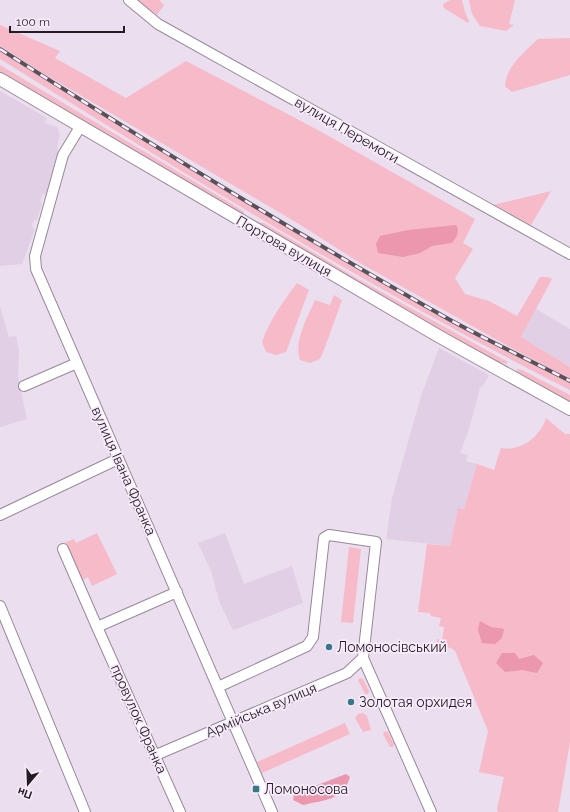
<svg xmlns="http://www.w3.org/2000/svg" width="570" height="812" viewBox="0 0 570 812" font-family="Raleway,sans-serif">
<rect width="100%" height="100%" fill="#ebdeee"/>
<!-- built -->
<path fill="#e1cfe5" d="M0,91L47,118L44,123L57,127L60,135L57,147L58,152L47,195L42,194L40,201L42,204L37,220L33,221L32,227L35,229L22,264L0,266Z
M0,306L9,337L16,336L19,350L18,377L27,419L0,427Z
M536,309L570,329V367L521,337Z
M439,348L489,375L483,386L480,388L469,429L460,453L468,455L466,461L477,464L464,509L458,508L450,546L386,539L392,498L421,396Z
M225,533L244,584L292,566L303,603L233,630L219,601L211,571L198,543Z"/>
<!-- green -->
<path fill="#f6bac9" d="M137,0H159L164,5L157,15Z
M450,0H462L465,12L469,21L468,23L444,8L443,4Z
M469,0H515L509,24L514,25L506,31L480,26L472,14Z
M0,25L60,51L55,58L126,98L186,61L318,130L475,219L463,243L473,249L455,278L465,294L489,301L517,316L540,277H547L552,279L521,337L570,367V379L515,350L360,263L299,224L36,69L0,46Z
M570,38V75L512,92L505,86C506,67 524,52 538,39Z
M0,51C186,168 374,283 570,383V390C374,291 186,175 0,59Z
M0,65L232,204L244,212V215L239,213L0,72Z
M551,191L531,225L493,205Z
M258,222L264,223L360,280L508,362L506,364L492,360L470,347L260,225Z
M297,283L309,290L286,352L276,355L266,352L262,342C270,319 283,302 297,283Z
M334,295L342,300L324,350L320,359L310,363L300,360C293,341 308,317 315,300L330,305Z
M517,369L522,370L570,395V402L516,372Z
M546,418L565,434H570V742L558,812H498L497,809L504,777L479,772L488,731L455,651L451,648L436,645L437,639L442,640L444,627L439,626L441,618L431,616L430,613L418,612L427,544L450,546L458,508L464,509L477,464L494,470L501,448C521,452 541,436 546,418Z
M97,533L117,574L92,586L88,577L81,581L64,543L74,539L76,543Z
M349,547L361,549L353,623L341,622Z
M360,678L363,679L369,691L368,694H365L358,680Z
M363,713L367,716L371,730L363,732L355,718L358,714Z
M345,723L350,734L262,773L257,762Z
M385,731L388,732L394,744L393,747H390L383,734Z"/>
<!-- forest -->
<path fill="#eb97ae" d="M456,225L458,229L457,236L452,243L432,246L420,253L403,257L378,253L376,244L380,236L408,230Z
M480,621L491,627L504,629L502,638L495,644L482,643L478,630Z
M502,653H515L519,659L534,655L543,663L537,673L522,670L505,672L496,663Z
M346,774L350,777C343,801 323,800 303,805L293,800L294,794Z"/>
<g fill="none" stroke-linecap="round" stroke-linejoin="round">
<!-- minor casing -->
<g stroke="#968a98" stroke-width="12">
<path id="minor" d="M129,0L158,24L570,254
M80,127L63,155L35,256L36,269L272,812
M24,386L77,363
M0,515L118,459
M63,549L97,627
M177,592L97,627L180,812
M0,606L85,812
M218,687L307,646L313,637L324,538L329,535L376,542L363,658L431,812
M156,755L347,673L363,658"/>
</g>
<!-- major casing -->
<g stroke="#968a98" stroke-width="14">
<path id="major" d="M0,79L440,337L570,409"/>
</g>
<!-- minor -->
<use href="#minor" stroke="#fff" stroke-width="10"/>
<!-- major -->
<use href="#major" stroke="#fff" stroke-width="12"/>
<!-- rail casing -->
<g stroke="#575159" stroke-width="4">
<path id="rail" d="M0,49C148,143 299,235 452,321C491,342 531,361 570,381"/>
</g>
<!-- rail -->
<use href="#rail" stroke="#f8ebfb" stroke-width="2.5" stroke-dasharray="8" stroke-linecap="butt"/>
</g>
<!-- markers -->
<g fill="#367a89" stroke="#f8ebfb" stroke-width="1.5">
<circle cx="329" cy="647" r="4"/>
<circle cx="351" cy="702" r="4"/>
<rect x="252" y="785" width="8" height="8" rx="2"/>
</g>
<g text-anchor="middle" stroke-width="3.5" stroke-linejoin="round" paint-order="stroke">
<!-- street labels -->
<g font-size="14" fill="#211d22" stroke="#f8ebfb">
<text transform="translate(347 130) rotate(30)" y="5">вулиця Перемоги</text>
<text transform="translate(284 246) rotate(30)" y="5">Портова вулиця</text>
<text transform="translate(124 471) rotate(66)" y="5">вулиця Івана Франка</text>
<text transform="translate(261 710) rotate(-23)" y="5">Армійська вулиця</text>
<text transform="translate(139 719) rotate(66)" y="5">провулок Франка</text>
</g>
<!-- poi labels -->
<g font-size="14" fill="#211d22" stroke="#f8ebfb" text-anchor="start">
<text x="337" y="652">Ломоносівський</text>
<text x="359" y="707">Золотая орхидея</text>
<text x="264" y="794">Ломоносова</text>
</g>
</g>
<!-- north arrow -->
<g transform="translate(28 784) rotate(199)" stroke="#f8ebfb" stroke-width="3" paint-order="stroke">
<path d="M0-3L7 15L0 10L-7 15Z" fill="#211d22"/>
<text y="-6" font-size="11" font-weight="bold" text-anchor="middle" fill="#211d22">Пн</text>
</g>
<!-- scale -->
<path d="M10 26v6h114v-6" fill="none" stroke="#211d22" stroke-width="2"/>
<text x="16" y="26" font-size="12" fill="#211d22" stroke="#f8ebfb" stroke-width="3" paint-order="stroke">100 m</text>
</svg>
